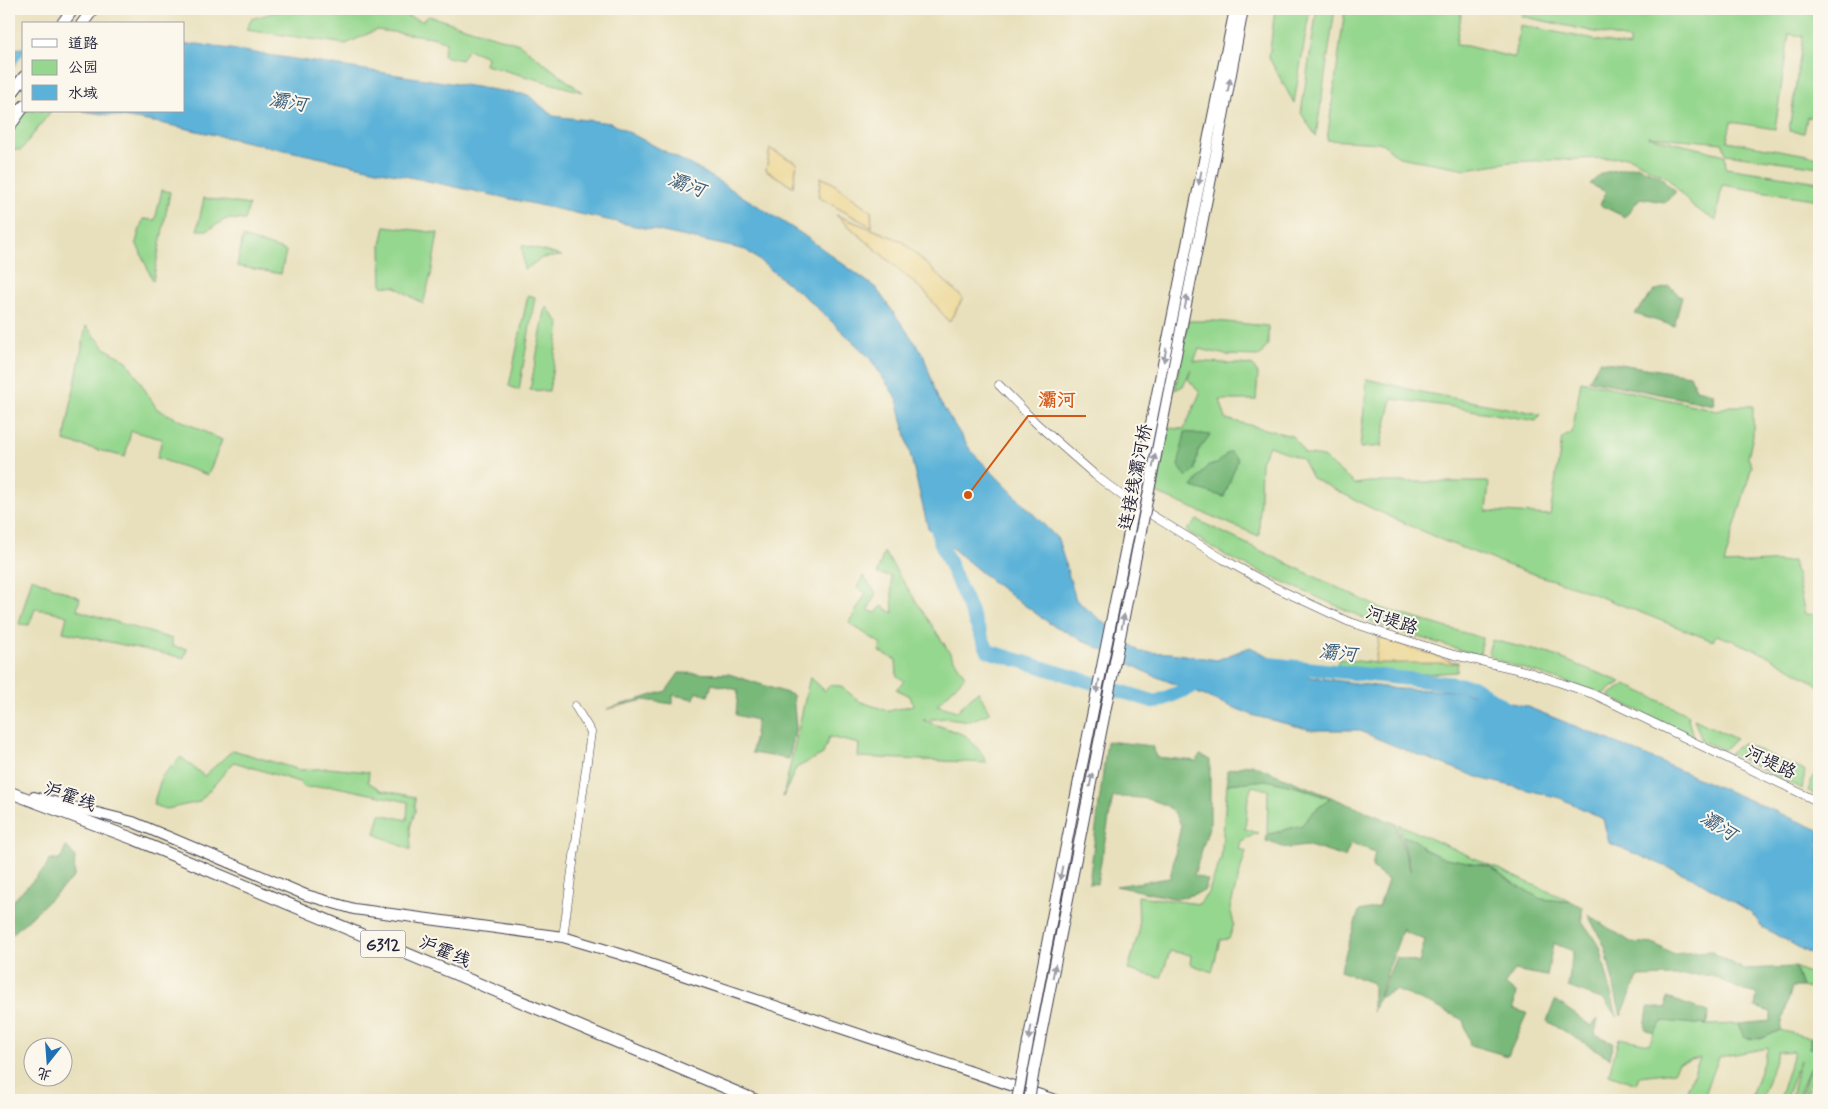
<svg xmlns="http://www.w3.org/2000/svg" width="1828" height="1109" viewBox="0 0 1828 1109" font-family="Mynerve,'LXGW WenKai TC',sans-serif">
<rect width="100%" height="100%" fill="#fbf7ec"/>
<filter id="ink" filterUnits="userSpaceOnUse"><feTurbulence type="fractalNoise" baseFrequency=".02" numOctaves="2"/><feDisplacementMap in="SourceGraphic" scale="10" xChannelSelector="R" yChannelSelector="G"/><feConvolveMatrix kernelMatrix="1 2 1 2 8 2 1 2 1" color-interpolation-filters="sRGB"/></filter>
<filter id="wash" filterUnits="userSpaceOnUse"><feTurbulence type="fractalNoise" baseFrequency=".0096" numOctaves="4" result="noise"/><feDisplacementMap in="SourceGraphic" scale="20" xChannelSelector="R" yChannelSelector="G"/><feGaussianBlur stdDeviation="1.12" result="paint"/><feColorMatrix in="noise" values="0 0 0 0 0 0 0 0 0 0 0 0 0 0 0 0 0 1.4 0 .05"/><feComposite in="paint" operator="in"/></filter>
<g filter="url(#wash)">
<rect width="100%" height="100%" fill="#e8e0bc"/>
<!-- green -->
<path fill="#95d78e" stroke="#5c7c64" d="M286,9L396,12L422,21L429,16L519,44L582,92L485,65L487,57L468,49L461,60L443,56L446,42L432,37L376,30L346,44L246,30L251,19Z
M1275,9H1310L1294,103L1269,58Z
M1317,9H1335L1316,136L1301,113Z
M1345,9H1462L1456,45L1467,46L1515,58L1520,25L1630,47V40L1623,38L1521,16L1522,9H1819V118L1807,117L1804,133L1789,131L1803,36L1789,34L1775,129L1731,122L1727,141L1819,157V167L1726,154L1723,143L1647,136L1725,155L1726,168L1819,182V200L1722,185L1716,221L1693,207L1668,178L1628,157L1510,162L1466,169L1399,157L1382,143L1327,140Z
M9,102L24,104V111H51L21,150L9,149Z
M162,190L170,192L153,281L136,242L143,219L155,220Z
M204,198L249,205L245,220L226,219L208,230H197Z
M385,226L438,233L431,275L423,304L396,287L382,286L381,245Z
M243,237L286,251L281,274L237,266Z
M522,245L562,256L542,258L524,270Z
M528,295L535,297L519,390L509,386Z
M546,306L560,324L549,391L530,390Z
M1188,321H1215L1268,326V344L1260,356L1226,355L1199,349L1194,361L1252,365L1258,374L1256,400H1220L1226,419L1292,436L1305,454L1323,457L1355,484L1369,482H1489L1486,511L1550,515L1562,438L1572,433L1581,381L1717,410L1730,406H1753V435L1748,458L1752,466L1724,564L1793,561L1805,614L1819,615V686C1788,665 1752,646 1716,635L1713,641L1578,588L1518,569L1444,541L1371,508L1312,478L1302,459L1269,446L1261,461L1259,536L1156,493L1168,428L1184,429L1200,393L1188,379L1191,369L1183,386L1175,390Z
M86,326L106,349L127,361L157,409L222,440L208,475L157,458L162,439L131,431L125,457L64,441Z
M1367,379L1421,392L1540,414L1536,421L1447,406L1392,399L1381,445L1383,446L1360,448Z
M1197,520L1380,608L1482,638L1480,656L1377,624L1230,558L1186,531Z
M884,552L965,676L937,705L957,711L978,691L990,713L970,721L946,718L923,720L965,735L981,752L987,763L858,757L859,744L829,737L823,754L796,768L783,797L810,677L825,691L830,685L840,686L861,702L889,711L913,705L910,696L896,689L904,681L897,676L896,660L880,652L881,644L849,623L866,593L857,588L863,576L876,593L868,610L876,613L882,606L893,613L891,576L877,574Z
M32,578L80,598L77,610L172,639V646L187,649L184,658L63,632L67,616L51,611L35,609L29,625L19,624Z
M1492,640L1550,654L1621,682L1603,694L1496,660L1488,652Z
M1339,659L1375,663L1458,662L1457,672L1424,674L1335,669Z
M1625,684L1687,714L1693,737L1608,696Z
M1694,719L1736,739L1723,750L1702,741Z
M1743,743L1805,771L1802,789L1729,753Z
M233,750L300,770L328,768L369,772L368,782L381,790L415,797V812L410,828L411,850L375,834L380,814L407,820L408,802L332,786L306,788L299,782L234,762L199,802L167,809L153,805L162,776L181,757L204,776Z
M1813,776L1819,778V796L1808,791Z
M1266,780L1301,788L1330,799L1315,810L1302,825L1267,835L1268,790L1252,786L1248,798L1245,829L1258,833L1241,841L1239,849L1246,851L1230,908L1234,924L1229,939L1220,940L1212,972L1190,964L1191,955L1170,951L1161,978L1128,970L1139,931L1138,896L1199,904L1208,893L1221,859L1227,784Z
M1398,824L1572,902L1541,899L1513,883L1489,866L1440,857L1424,849L1415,840L1402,836Z
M1795,967L1819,978V992L1802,987Z
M1663,1021L1707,1025L1738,1024L1744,1037L1761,1039L1780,1030L1811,1038L1809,1048L1819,1050V1057L1804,1100H1800L1810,1066L1797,1100H1790L1800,1060L1785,1100H1779L1794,1051L1778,1052L1761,1100H1750L1768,1048L1719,1057L1703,1100H1683L1700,1058L1679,1063L1674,1072L1639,1076L1636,1084L1609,1074L1619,1038L1649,1044L1654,1033Z"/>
<!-- forest -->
<path fill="#78b879" stroke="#4d6d5a" d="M1636,166L1659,175L1676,192L1664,202L1640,198L1625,217L1600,205L1606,192L1590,184L1602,173Z
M1669,286L1682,297L1674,326L1635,314L1654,291Z
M1600,361L1690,375L1696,389L1713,393L1714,405L1589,380Z
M1185,432L1210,435L1198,451L1195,470L1187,477L1178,466Z
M1229,451L1238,459L1224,497L1192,487L1208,465L1217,464Z
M679,673L729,674L793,695L796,727L789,759L752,753L757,720L736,715L738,690L712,684L708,696L696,692L694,699L673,695V704L644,700L607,709L666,691Z
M1107,741L1152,746L1156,757L1197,761L1200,755L1210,760V824L1194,875L1208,880L1204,891L1177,899L1116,886L1170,878L1181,825C1179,821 1176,814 1173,811C1159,797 1131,797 1113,797L1097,884L1089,883Z
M1251,764L1396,824L1411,872L1402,836L1415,840L1424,849L1440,857L1489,866L1513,883L1541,899L1573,902L1582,907V921L1600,947L1617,1017L1604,1000L1568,987L1573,951L1553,943L1547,976L1514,970L1505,984L1516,993L1513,1009L1527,1013L1508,1056L1470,1045L1463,1020L1435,1006L1395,990L1379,998L1396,957L1419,963L1425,940L1402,931L1403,928L1373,1012V983L1340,971L1359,911L1379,907L1388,880L1372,868L1375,852L1351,843L1345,857L1309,846L1286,848L1266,841L1267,835L1302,825L1315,810L1330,799L1301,788L1266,780L1227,784V770Z
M66,846L75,856L74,877L9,937V905L46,867L49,860H60Z
M1588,915L1631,942L1655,944L1672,954L1710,951L1743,969L1795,967L1802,987H1792L1780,1030C1767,1036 1758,1042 1744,1037L1738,1024L1771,1021V1012L1755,1007L1757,994L1744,991L1710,975L1638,977L1621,1016L1605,947Z
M1667,998L1708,1012L1707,1025L1663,1021L1654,1033L1645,1029L1648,1007L1666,1008Z
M1555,1000L1591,1026L1598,1019L1595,1034L1613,1043L1610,1058L1547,1021Z
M1819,1028V1050L1809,1048L1811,1038Z"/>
<!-- sand -->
<path fill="#eeda9e" stroke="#887e6c" d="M770,149L797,163L793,187L766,170Z
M821,177L831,182L871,211L872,227L818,197Z
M836,215L902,241L963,298L949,322L925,292Z
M1379,637L1457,663H1375Z"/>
<!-- water -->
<path fill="#5bb2d8" stroke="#3e6a8a" d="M197,44L528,95L553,116L611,123L704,172L802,234L876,288L923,354L938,399L971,451L1058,539L1076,600L1140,652L1171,653L1217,660L1250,647L1311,677L1398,689L1460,691L1525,706L1602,737L1819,830V959L1762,927L1751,912L1694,878L1609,843L1603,819L1560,798L1483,779L1405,750L1357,730H1312L1255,716L1152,675L1049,623L994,583L928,528L897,399L869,357L810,301L746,250L160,123L82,111H184V45Z
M24,48V102L9,100V49Z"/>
<!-- pier -->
<path fill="#e8e0bc" d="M24,53V105L9,103V74Z"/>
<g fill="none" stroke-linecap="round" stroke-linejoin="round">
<!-- river -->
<path stroke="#5bb2d8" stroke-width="14" d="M936,519L939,539L988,651L1156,702L1204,682
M1269,664L1473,686L1507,709"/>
</g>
</g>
<g filter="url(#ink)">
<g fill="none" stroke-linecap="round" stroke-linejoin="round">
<!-- minor casing -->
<g stroke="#403e4e" stroke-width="9">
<path id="minor" d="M999,385L1037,424L1095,475L1129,501L1223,559L1272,586L1347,621L1386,634L1454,655L1529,672L1593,694L1819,802
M563,937L591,732L575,706"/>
</g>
<!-- major casing -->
<g stroke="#403e4e" stroke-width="12">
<path id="major" d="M1210,131L1235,9
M1220,133L1243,9
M34,797L133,822L306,895L354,909L563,937L620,954L1055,1100
M1023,1068L1070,825
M1034,1070L1082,828"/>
</g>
<!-- highway casing -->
<g stroke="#403e4e" stroke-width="13">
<path id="highway" d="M62,24L73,9
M82,24L93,9
M9,97L24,77
M9,127L24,106
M9,792L134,839L755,1100"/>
</g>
<!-- minor -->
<use href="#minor" stroke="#fff" stroke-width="8"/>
<!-- major -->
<use href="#major" stroke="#fff" stroke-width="10"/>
<!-- highway -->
<use href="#highway" stroke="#fff" stroke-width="11"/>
<!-- major-bridge casing -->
<g stroke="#403e4e" stroke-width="12" stroke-linecap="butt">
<path id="major-bridge" d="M1070,825L1210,131
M1082,828L1220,133
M1017,1100L1023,1068
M1029,1100L1034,1070"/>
</g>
<!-- major-bridge -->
<use href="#major-bridge" stroke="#fff" stroke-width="10"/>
</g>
<!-- one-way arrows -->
<defs><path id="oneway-solid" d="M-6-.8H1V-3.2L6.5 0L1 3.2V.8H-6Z" transform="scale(1.25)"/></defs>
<g fill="#9c9ca7">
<use href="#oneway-solid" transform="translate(1229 85) rotate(-79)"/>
<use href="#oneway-solid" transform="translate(1200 178) rotate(101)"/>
<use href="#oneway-solid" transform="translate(1186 302) rotate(-79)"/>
<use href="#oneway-solid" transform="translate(1165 355) rotate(101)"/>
<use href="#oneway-solid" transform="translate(1154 461) rotate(-79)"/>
<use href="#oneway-solid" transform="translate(1123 621) rotate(-79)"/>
<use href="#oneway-solid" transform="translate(1098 686) rotate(101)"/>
<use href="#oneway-solid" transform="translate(1091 780) rotate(-79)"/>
<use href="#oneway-solid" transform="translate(1061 873) rotate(101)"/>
<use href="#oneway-solid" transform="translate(1054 971) rotate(-79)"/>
<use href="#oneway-solid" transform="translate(1030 1033) rotate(101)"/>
</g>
</g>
<g text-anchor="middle" stroke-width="4" stroke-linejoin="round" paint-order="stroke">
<!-- shield labels -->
<rect fill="#fbf7ec" stroke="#636270" stroke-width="1" x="360.5" y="930.5" width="45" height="27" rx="4"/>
<g font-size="16" font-weight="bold" fill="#22223b">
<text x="383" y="950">G312</text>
</g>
<!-- street labels -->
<g font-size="18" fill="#22223b" stroke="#fbf7ec">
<text transform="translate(1135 477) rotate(-79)" y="6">连接线灞河桥</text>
<text transform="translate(1392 620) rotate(19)" y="6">河堤路</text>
<text transform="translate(1771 762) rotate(25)" y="6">河堤路</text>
<text transform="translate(70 796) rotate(20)" y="6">沪霍线</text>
<text transform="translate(445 951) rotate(23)" y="6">沪霍线</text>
</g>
<!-- water labels -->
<g font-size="19" font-style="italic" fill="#395c7a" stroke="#fbf7ec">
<text transform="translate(288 101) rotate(9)" y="7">灞河</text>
<text transform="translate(687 184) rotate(20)" y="7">灞河</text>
<text transform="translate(1338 652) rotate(6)" y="7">灞河</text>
<text transform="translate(1719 825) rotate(33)" y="7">灞河</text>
</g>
</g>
<!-- callouts -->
<path fill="none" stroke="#d45411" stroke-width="2" d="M968 495L1028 416H1086"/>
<circle fill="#d45411" stroke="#fbf7ec" stroke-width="2" cx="968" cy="495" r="5"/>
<g font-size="19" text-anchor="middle" font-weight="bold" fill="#d45411" stroke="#fbf7ec" stroke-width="4" stroke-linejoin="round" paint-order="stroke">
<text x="1057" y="406">灞河</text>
</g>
<!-- margin -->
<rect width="1828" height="1109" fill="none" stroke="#fbf7ec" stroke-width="30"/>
<!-- legend -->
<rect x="22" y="22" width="162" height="90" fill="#fbf7ec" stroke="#a4a2a5"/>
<rect x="32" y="39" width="25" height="8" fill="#ffffff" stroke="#a4a2a5"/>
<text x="68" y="48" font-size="15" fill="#22223b">道路</text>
<rect x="32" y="60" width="25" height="15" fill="#95d78e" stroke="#a4a2a5"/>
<text x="68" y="72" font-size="15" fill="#22223b">公园</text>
<rect x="32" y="85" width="25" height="15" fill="#5bb2d8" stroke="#a4a2a5"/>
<text x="68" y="98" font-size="15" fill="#22223b">水域</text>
<!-- north arrow -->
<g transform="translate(48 1062) rotate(197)"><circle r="24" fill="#fbf7ec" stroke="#a4a2a5"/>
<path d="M0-4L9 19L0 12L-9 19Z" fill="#1f6fb2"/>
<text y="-8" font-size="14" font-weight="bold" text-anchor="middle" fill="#22223b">北</text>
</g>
</svg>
